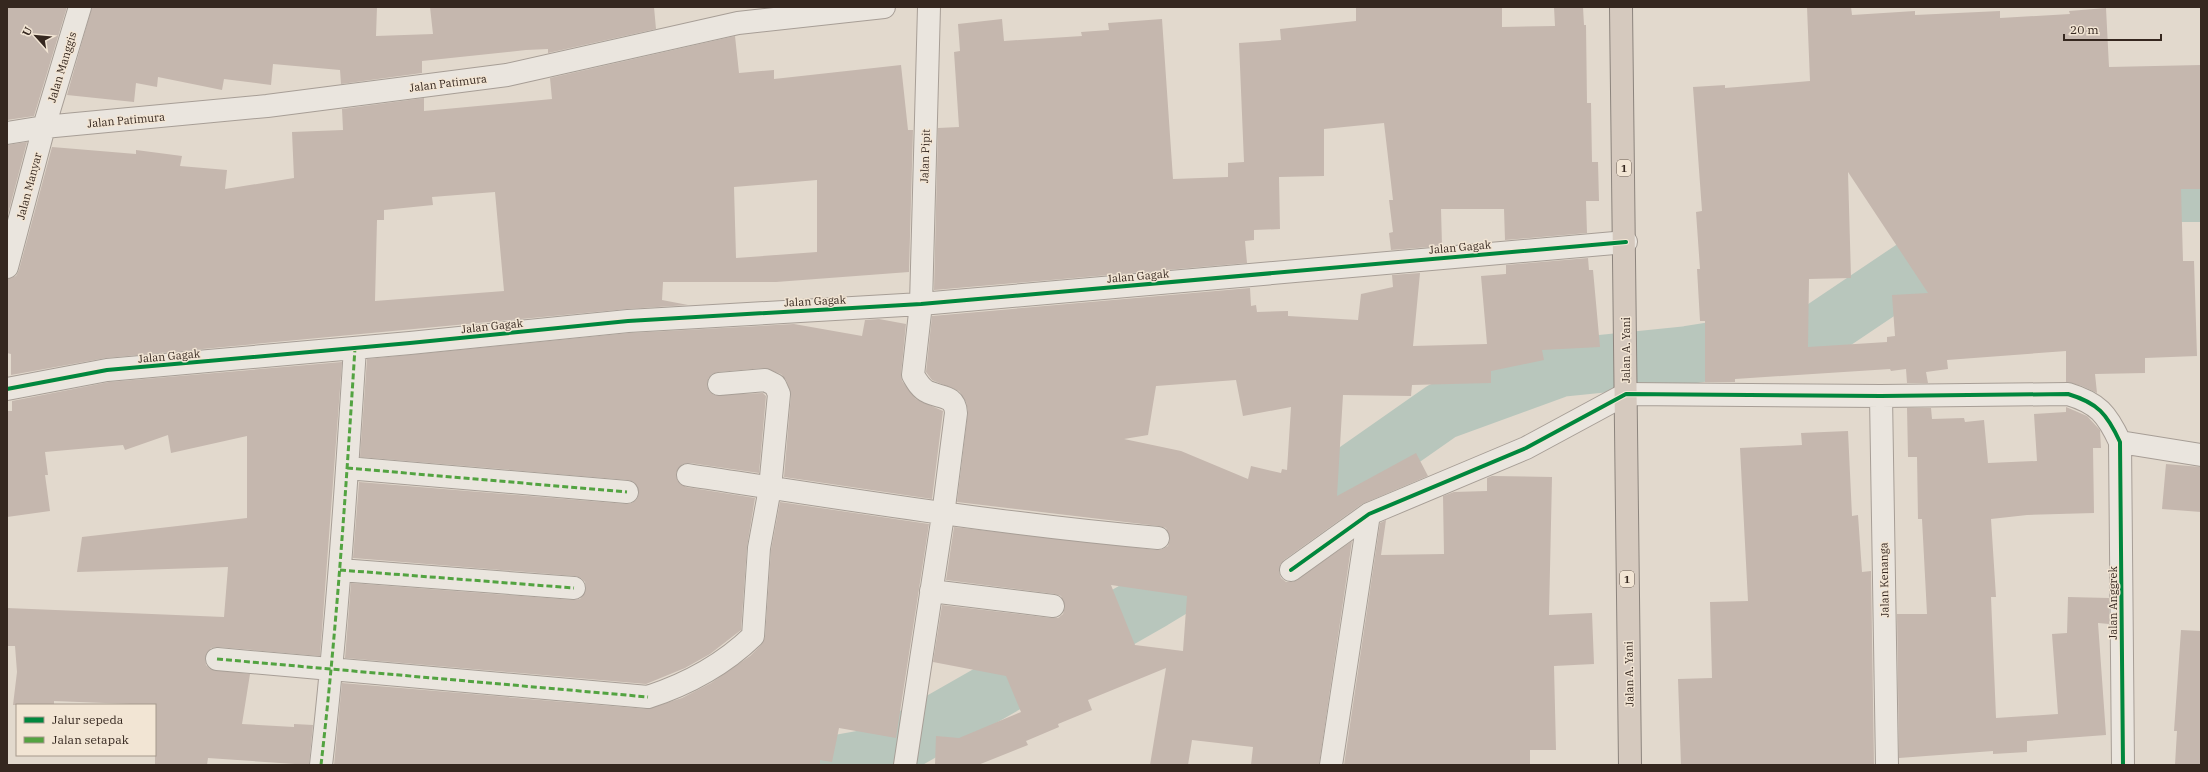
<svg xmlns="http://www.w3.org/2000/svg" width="2208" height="772" viewBox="0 0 2208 772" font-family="'IBM Plex Serif',serif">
<rect width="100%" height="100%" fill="#e2d9cd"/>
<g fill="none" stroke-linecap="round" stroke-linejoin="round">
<!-- river -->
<path stroke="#b8c6bc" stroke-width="58" d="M2102,193H2201
M831,765L887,755L906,741L1153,600L1292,516L1442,411L1560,368L1688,355L1814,335L1951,243L1981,229"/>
</g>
<!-- building -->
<path fill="#c5b7ae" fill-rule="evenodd" d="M7,7H67L34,116L7,120Z
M92,7H377L376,36L433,34L430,7H654L656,29L548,53V49L526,50L422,61V73L341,84L340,70L273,64L271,85L224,79L222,90L158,77L157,87L136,83L134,102L67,95Z
M1356,7H1502V27L1555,26L1554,7H1583L1584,25H1586L1587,103H1591L1592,162H1598L1599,201H1586L1587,233L1505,240L1504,209H1441L1442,246L1391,250L1389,233L1393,232L1389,200H1393L1384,123L1324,129V176L1279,177L1280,229L1254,230V240L1245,241L1247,263L934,290L938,128L959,127L954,52L960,51L958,24L1002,19L1004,41L1082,36L1081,32L1109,30L1108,23L1162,19L1173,179L1228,177V163L1244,162L1239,43L1281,40L1280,29L1356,21Z
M1807,7H1851L1852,15L1915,11V15L2000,11V18L2070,14L2069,11L2106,8L2109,67L2201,65V189H2181L2183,261H2194L2197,356L2145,358V373L2095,374L2097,393L2082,386L2066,382V351L1947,360L1948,369L1926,372L1928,383H1907L1906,369L1891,371L1890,369L1735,379V382H1705V321H1700L1697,269H1700L1696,212L1702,211L1693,87L1725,85V88L1810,81ZM1848,172L1928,293L1892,295L1895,336L1887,337V342L1808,347L1809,279L1851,278Z
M735,36L739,73L774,70V79L901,65L908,130H913L909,272L776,282H663L662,300L688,305L627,309L106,358L11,375V354L7,353V279L16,276L19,270L52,147L136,154V150L182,156L180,166L227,170L225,189L294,178L292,132L343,130L342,109L424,98V111L552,99L550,78ZM817,180V252L736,258L734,187ZM495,192L504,291L375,301L377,220H384V210L433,205L432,197Z
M27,142L7,218V145Z
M1588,258L1589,270H1593L1600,347L1542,350L1544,360L1491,371V383L1412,385L1411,396L1343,395L1337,496L1416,453L1428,476L1362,504L1284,560L1280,565L1279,572L1281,578L1286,582H1293L1352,541L1319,765H1251L1253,747L1192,740L1188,765H1150L1166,668L1088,700L1092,710L1058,724L1059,727L1026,741L1028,745L978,765H935L936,736L959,738L1021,712L1006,676L933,662L942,605L1051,618H1058L1063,614L1065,607L1061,596L1055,594L946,580L954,527L1157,550L1163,549L1168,546L1170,539L1166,528L1159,526L957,502L968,411L966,402L959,391L932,380L926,372L932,316L1250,288L1251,306L1256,305L1257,312L1288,311V316L1358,320L1361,294L1393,287L1392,275L1420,273L1413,346L1487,344L1481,276L1506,274V265ZM1236,380L1243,416L1291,407L1287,470L1282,469L1281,473L1251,466L1248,479L1181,451L1124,439L1148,435L1156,386ZM1111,585L1187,596L1183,651L1135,645Z
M879,319L906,324L901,374L902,381L916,399L943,411L932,499L784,477L791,395L786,380L781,374L764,368L718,372L712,374L708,379L707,385L709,391L714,395L763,393L766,396L759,473L690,463L683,464L676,473L677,480L686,487L755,498L747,547L741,630L710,654L685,668L646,684L345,658L351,583L573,600L580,599L586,589L585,582L581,578L575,576L353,558L359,482L626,504L632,503L637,499L639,493L634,482L628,480L360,457L367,359L629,333L794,324L862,336L865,320Z
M342,362L320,656L218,647L211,648L205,658L206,665L210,669L250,674L242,724L294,727V724L313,725L309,765L208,758L207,765H155V705L54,701V705H13L17,672L15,646H7V608L224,617L228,567L77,572L82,537L247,518V436L171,453L168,435L125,450L123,445L45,452L48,475H45L50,511L7,517V411H12V401L109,382Z
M2066,407L2087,416L2100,430L2101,448H2093L2094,513L2027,515L1991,519L1996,597H1991L1996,718L2058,714L2052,634L2067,633L2068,597L2109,598V624L2098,623L2106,735L2027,741V752L1993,754V751L1899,758L1897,614H1927L1922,519H1918L1917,457H1908L1907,408H1931L1932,419L1964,418L1965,422L1984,420L1988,463L2037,461L2034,414L2066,412Z
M1848,431L1852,516L1858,515L1862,572L1871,571L1874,765H1681L1678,679L1712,678L1710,602L1748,601L1740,448L1802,445L1801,433Z
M2166,464L2201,467V512L2162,509Z
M1492,476L1552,477L1549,615L1592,613L1594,664L1554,666L1556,750H1530V765H1344L1380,523L1386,520L1381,555L1444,554L1443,496L1454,492L1487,491V478Z
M780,502L929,524L896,738L839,728L832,762L820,760V765H334L342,683L647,709L682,698L711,683L750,656L761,645L765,637L771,550Z
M2181,630L2201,631V765H2175L2177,731H2174Z"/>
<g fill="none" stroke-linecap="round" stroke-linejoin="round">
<!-- minor casing -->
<g stroke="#a79e96" stroke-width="24">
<path id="minor" d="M7,133L44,127L267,106L507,75L738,23L884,7
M7,267L44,127L80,7
M7,389L107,370L410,343L628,321L921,304L1626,242
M1881,396L1887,765
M2120,442L2201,455
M347,468L627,492
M688,475C845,499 1000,524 1158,538
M340,570L574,588
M1291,570L1369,514L1526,448L1626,394L1881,396L2068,394C2098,403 2107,414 2120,442L2123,765
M931,591L1053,606
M217,659L648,697C688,684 723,665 753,636L759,548L770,488L779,394L775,385L765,380L719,384
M321,765C337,626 346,488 355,348
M905,765L943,515L956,413C955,395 941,398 928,392C921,389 917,382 913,375L921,304L929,7
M1331,765L1369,514"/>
</g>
<!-- highway casing -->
<g stroke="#8c847d" stroke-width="24">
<path id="highway" d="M1621,7L1630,765"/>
</g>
<!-- minor -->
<use href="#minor" stroke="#eae5de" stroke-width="22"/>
<!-- highway -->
<use href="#highway" stroke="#d5c9be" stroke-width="22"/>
<!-- quiet -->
<path stroke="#53a341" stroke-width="3" stroke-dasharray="6 3" stroke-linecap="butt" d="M347,468L627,492
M340,570L574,588
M217,659L648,697
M321,765C337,626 346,488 355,348"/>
<!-- cycleway casing -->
<g stroke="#f2e5d4" stroke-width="6">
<path id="cycleway" d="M7,389L107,370L410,343L628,321L921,304L1626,242
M1291,570L1369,514L1526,448L1626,394L1881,396L2068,394C2098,403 2107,414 2120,442L2123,765"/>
</g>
<!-- cycleway -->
<use href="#cycleway" stroke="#00873e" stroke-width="4"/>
</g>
<g text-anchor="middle" stroke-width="3" stroke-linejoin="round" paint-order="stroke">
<!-- shield labels -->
<g fill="#f2e5d4" stroke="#6e6055" stroke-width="1">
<rect x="1617" y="160" width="14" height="16" rx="3"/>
<rect x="1620" y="571" width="14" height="16" rx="3"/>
</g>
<g font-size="10" font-weight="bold" fill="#35271f">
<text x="1624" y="172">1</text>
<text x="1627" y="583">1</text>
</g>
<!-- street labels -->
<g font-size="11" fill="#35271f" stroke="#f2e5d4">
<text transform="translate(62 67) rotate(-73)" y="4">Jalan Manggis</text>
<text transform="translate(448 83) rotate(-7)" y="4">Jalan Patimura</text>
<text transform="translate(126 120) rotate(-5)" y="4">Jalan Patimura</text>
<text transform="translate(925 156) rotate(-88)" y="4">Jalan Pipit</text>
<text transform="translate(29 186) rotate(-75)" y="4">Jalan Manyar</text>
<text transform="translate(1460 247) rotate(-5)" y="4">Jalan Gagak</text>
<text transform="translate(1138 276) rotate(-5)" y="4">Jalan Gagak</text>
<text transform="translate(815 301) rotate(-3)" y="4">Jalan Gagak</text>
<text transform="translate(492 326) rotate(-6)" y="4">Jalan Gagak</text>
<text transform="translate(1626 350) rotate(-90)" y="4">Jalan A. Yani</text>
<text transform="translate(169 356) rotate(-5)" y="4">Jalan Gagak</text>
<text transform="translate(1884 580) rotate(-91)" y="4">Jalan Kenanga</text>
<text transform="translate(2113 603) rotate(-90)" y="4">Jalan Anggrek</text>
<text transform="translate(1629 674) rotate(-91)" y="4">Jalan A. Yani</text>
</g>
</g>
<!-- border -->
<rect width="2208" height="772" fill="none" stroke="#35271f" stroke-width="16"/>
<!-- legend -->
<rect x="16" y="704" width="140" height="52" fill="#f2e5d4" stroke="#a6998c"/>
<rect x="24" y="717" width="20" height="6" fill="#00873e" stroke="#a6998c"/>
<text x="52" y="724" font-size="12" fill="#35271f">Jalur sepeda</text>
<rect x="24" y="737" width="20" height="6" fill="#53a341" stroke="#a6998c"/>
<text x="52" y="744" font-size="12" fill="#35271f">Jalan setapak</text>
<!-- north arrow -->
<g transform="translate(36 36) rotate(297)" stroke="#f2e5d4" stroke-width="3" paint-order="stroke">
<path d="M0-3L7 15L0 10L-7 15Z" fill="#35271f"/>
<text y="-6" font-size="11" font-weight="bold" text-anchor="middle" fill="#35271f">U</text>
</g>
<!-- scale -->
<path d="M2064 34v6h97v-6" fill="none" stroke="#35271f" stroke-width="2"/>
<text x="2070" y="34" font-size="12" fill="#35271f" stroke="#f2e5d4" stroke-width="3" paint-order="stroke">20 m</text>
</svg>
